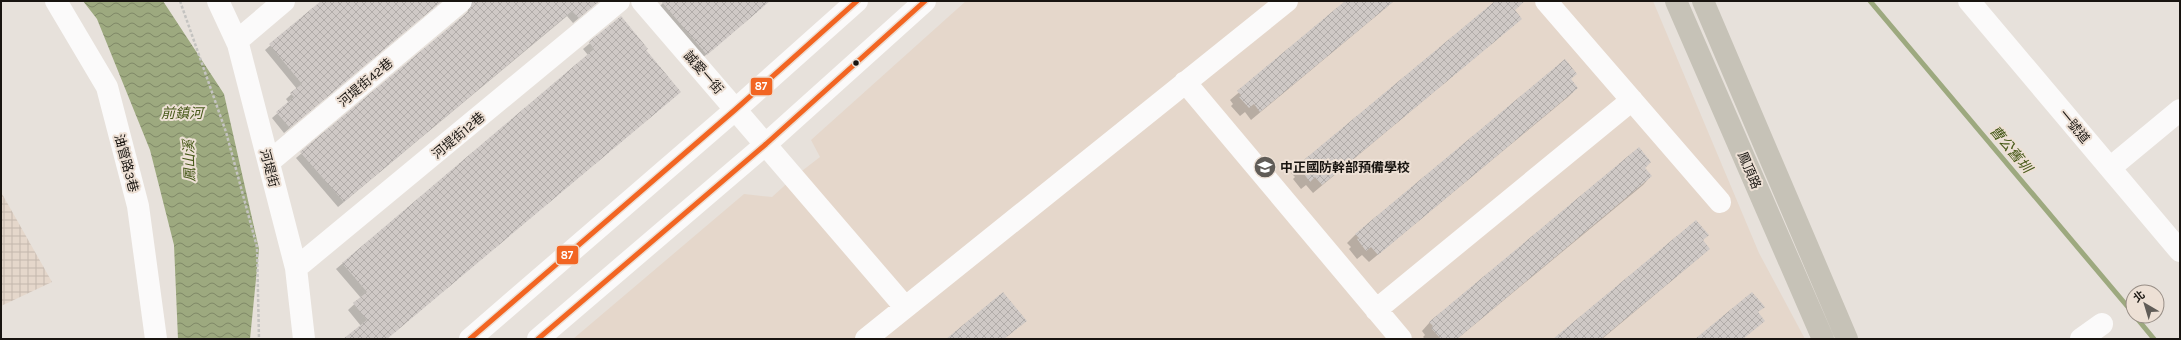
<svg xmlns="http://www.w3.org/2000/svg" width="2181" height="340" viewBox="0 0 2181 340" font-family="Karla,'Noto Sans TC',sans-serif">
<defs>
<pattern id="industrial-grid" width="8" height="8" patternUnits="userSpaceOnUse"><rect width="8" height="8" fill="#e5d7cb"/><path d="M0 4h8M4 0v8" fill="none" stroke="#c4b8ad"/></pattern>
<pattern id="water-waves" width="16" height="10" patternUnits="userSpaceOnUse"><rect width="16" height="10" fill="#9da97f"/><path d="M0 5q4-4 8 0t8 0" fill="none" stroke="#7f8867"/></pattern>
<pattern id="building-cross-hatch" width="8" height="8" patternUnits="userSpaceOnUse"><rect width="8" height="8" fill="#cfc9c6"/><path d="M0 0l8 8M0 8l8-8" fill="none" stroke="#b1aca9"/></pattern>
</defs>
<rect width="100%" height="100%" fill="#e7e1db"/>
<!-- built -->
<path fill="#e5d7cb" d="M966,1H1653L1759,253L1805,339H573L744,194L772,197L794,177L820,157L811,140Z"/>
<!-- industrial -->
<path fill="url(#industrial-grid)" d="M1,192L52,282L1,306Z"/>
<!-- water -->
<path fill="url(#water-waves)" d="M83,1H163L224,94L259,249L250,339H178L174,245L150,150L97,19Z"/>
<!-- shadow -->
<path fill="#0003" d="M322,1H441L284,133L272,118L289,103L286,99L297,89L265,50Z
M466,1H599L573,23L567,16L338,207L296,158L465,15L468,11Z
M665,1H769L700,60L657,9Z
M1347,1H1394L1251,120L1245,112L1240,116L1231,106L1233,104L1230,100Z
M1496,1H1517L1514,10L1521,19L1313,193L1306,185L1301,189L1293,179L1295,177L1291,173L1300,165Z
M621,17L387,339H345L361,326L348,310L361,298L336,269L588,55L583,49Z
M1570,80L1577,88L1568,97L1369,262L1362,255L1357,259L1349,249L1351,247L1347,243L1356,234Z
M1644,168L1651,176L1643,185L1457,339H1425L1423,337L1425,335L1422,331L1430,322Z
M1702,240L1709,249L1700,257L1602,339H1555Z"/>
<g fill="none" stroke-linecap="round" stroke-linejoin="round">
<!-- stream -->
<path stroke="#9da97f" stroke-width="5" d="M1870,1L2133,313
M2135,316L2154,339"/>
</g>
<!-- building -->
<path fill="url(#building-cross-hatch)" d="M321,1H442L290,128L276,112L294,97L290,93L302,84L269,44Z
M473,1H599L579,18L572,11L344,202L300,152L469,11Z
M661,1H770L707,55Z
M1345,1H1394L1260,112L1254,104L1249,108L1239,97L1241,95L1237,91Z
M1495,1H1525L1515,10L1522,19L1322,185L1315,177L1310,182L1301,170L1303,168L1299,164Z
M621,16L648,49L646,50L681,92L387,339H343L367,320L353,303L367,292L342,263L594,49L589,42Z
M1565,59L1577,74L1571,79L1578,88L1378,255L1371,247L1366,251L1357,239L1359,238L1355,234Z
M1639,147L1651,162L1645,168L1652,176L1457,339H1441L1431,328L1433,326L1429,322Z
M1696,220L1709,235L1703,240L1710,249L1601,339H1553Z
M1003,292L1027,321L1004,339H946Z
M1752,292L1765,307L1758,312L1765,321L1743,339H1695Z"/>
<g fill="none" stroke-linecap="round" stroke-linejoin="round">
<!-- path -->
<path stroke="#c4c3c0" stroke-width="2.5" stroke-dasharray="3 2" stroke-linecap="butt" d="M180,1L226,132L257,247L259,339"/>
<!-- minor -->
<path stroke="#fbfafa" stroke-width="22" d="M56,1L107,87L138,206L156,339
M218,1L238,44L296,268L304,339
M642,1L905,307
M1546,1L1720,202
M1969,1L2180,251
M237,41L284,1
M1185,82L1401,339
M269,162L461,1
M2110,168L2180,110
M296,268L619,1
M1376,310L1632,100
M470,339L736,109L857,1
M538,339L766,144L925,1
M866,339L1287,1
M2081,339L2102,324"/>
<!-- major -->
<path stroke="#c6c2b7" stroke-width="22" d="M1676,1L1823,339
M1703,1L1847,339"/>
<!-- bus-1 casing -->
<g stroke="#ede0d5" stroke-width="8">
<path id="bus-1" d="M470,339L736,109L857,1
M538,339L766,144L925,1"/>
</g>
<!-- bus-1 -->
<use href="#bus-1" stroke="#f26522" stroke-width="5"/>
</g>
<!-- icons -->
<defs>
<g id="school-disc" transform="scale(1.15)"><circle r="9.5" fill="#605c57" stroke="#ede0d5"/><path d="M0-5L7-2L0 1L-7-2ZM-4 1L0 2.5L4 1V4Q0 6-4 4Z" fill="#fff"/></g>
</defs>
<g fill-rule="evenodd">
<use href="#school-disc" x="1265" y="167"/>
</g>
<!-- markers -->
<circle fill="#181410" stroke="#ede0d5" stroke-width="1.5" cx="856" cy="63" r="3.5"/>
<g text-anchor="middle" stroke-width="4" stroke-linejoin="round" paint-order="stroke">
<!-- street labels -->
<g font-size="13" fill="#181410" stroke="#ede0d5">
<text transform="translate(704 72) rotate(49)" y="5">誠愛一街</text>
<text transform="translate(365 82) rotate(-40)" y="5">河堤街42巷</text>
<text transform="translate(2075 126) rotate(50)" y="5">一號道</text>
<text transform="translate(458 135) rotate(-40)" y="5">河堤街12巷</text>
<text transform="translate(127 163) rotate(75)" y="5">油管路3巷</text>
<text transform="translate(270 168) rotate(75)" y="5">河堤街</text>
<text transform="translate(1750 170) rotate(67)" y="5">鳳頂路</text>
</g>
<!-- poi labels -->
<g font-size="13" font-weight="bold" fill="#181410" stroke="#ede0d5" text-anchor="start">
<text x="1280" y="172">中正國防幹部預備學校</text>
</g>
<!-- water labels -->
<g font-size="14" font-style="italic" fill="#465818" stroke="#ede0d5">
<text x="182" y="118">前鎮河</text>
<text transform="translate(2011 149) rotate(50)" y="5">曹公舊圳</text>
<text transform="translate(189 161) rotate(-92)" y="5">鳳山溪</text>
</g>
</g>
<g stroke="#ede0d5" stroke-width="1.5">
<rect x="750" y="77" width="23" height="19" rx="4" fill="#f26522"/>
<rect x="556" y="245" width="23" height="20" rx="4" fill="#f26522"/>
</g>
<g font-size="11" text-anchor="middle" font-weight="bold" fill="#fff">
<text x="761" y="90">87</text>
<text x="567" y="259">87</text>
</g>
<!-- border -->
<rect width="2181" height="340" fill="none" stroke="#181410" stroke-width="4"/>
<!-- north arrow -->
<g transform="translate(2145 304) rotate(322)"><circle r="19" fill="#ede0d5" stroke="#988e86"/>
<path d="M0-3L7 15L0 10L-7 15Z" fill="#605c57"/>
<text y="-6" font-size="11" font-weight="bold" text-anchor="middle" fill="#181410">北</text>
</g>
</svg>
